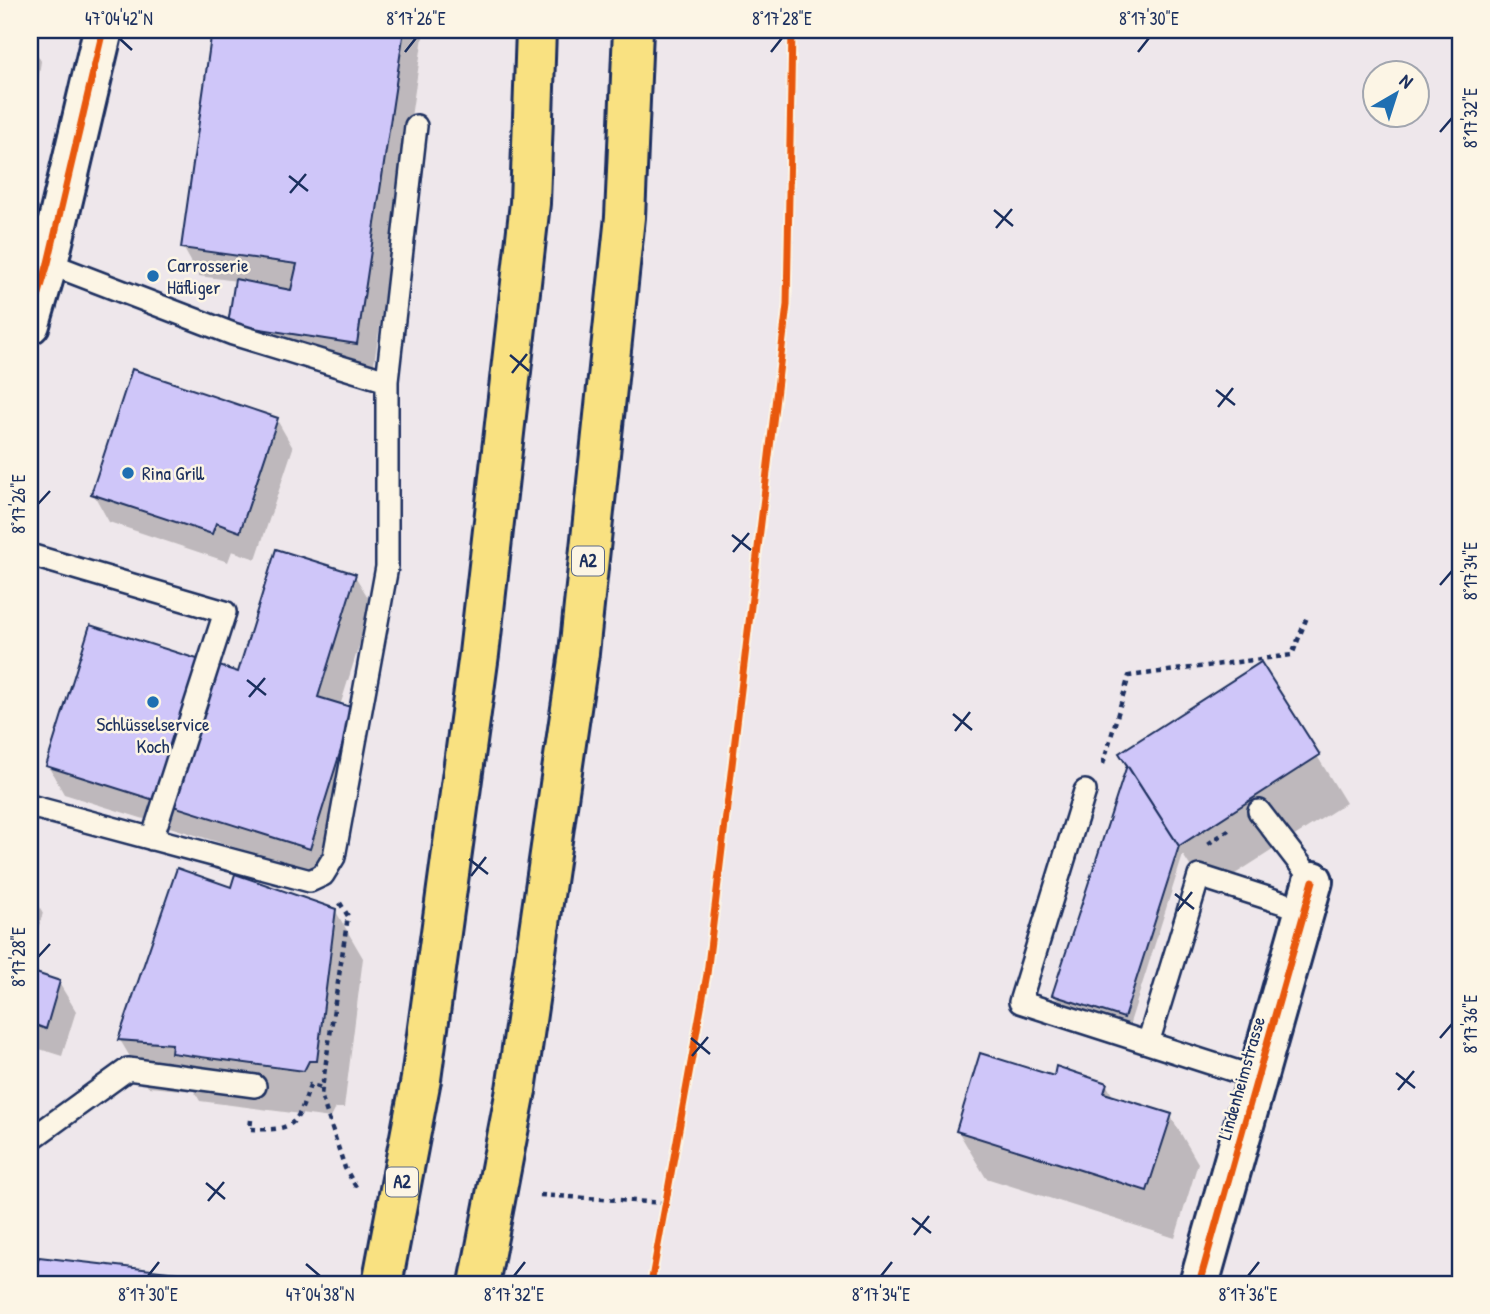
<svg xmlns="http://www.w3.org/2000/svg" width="1490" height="1314" viewBox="0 0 1490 1314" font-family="'Patrick Hand',sans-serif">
<rect width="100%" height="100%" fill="#eee7eb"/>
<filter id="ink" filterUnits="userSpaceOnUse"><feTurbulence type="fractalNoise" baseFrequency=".0143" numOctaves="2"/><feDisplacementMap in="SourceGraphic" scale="14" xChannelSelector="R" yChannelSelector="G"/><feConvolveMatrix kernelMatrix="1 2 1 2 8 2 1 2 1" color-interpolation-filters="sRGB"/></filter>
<g filter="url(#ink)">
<!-- shadow -->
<path fill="#0003" d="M214,30H424L373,371L247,352L230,323L237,281L199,276L183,247Z
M30,42L41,61L30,134Z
M277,420L293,448L256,559L232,551L228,562L109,522L93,493Z
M355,576L372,604L340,706L352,710L369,738L326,876L64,794L48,766L239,674Z
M1261,665L1346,803L1207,892L1183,855L1129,1026L1059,1004L1054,994Z
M232,889L335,910L363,958L344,1108H336L331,1118L200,1101L194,1091L148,1087L120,1040Z
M30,890L43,913L30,954Z
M30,973L59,983L76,1011L62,1056L30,1046Z
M1055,1078L1106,1084L1114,1098L1170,1115L1198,1163L1175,1238L986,1178L958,1131Z
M40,1259L258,1284H31Z"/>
<!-- building -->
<path fill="#cfc6f9" stroke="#1b2f5e" stroke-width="2" d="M212,30H404L357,344L228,324L235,279L291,290L297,264L181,248Z
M132,369L278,418L240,532L216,523L212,534L91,494Z
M276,549L356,574L318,697L354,708L310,849L46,766L90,625L238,672Z
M1261,662L1320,755L1179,846L1119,753Z
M1127,765L1179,846L1124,1018L1052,995Z
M177,868L231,887L235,874L336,909L317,1061H309L304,1071L171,1053L172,1044L118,1040Z
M30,971L60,981L46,1029L30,1023Z
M980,1053L1054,1076L1056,1066L1107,1083L1104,1093L1172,1114L1147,1191L956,1131Z
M39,1257L264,1283L30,1284Z"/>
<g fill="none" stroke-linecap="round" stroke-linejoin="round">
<!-- service casing -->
<g stroke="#1b2f5e" stroke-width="26">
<path id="service" d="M48,263L233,334L387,381
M30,555L225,612L152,839
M1085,791L1020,1002L1257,1078
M30,806L310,881L323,875L334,857L387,567V381L416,126
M1259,811L1313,881
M1148,1043L1199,876L1305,910
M30,1140L128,1069L255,1086"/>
</g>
<!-- minor casing -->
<g stroke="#1b2f5e" stroke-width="44">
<path id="minor" d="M1199,1284L1313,881"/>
</g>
<!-- tertiary casing -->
<g stroke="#1b2f5e" stroke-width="44">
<path id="tertiary" d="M30,324L48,263L103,30"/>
</g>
<!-- motorway casing -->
<g stroke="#1b2f5e" stroke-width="44">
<path id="motorway" d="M421,1079L479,654L530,203L536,30
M516,1090L579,653L625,217L633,30"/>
</g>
<!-- path -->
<path stroke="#1b2f5e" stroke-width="4.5" stroke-dasharray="5 5" stroke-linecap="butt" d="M1103,764L1129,676L1292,655L1307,617
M1208,844L1230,829
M340,903L348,916L321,1095L345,1168L356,1187
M251,1120L250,1129C294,1131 297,1126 310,1085L322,1088
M540,1195L665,1203"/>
<!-- service -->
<use href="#service" stroke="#fcf5e5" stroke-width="21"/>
<!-- minor -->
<use href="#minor" stroke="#fcf5e5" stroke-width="38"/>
<!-- tertiary -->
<use href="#tertiary" stroke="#fcf5e5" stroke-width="38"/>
<!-- motorway -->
<use href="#motorway" stroke="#f9e181" stroke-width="38"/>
<!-- motorway-bridge casing -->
<g stroke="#1b2f5e" stroke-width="44" stroke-linecap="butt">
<path id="motorway-bridge" d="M382,1284L421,1079
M479,1284L516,1090"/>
</g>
<!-- motorway-bridge -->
<use href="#motorway-bridge" stroke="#f9e181" stroke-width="38"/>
<!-- cycleway casing -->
<g stroke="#fcf5e5" stroke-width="11">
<path id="cycleway" d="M30,324L48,263L103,30
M651,1284L707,974L787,305L792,30
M1199,1284L1313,881"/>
</g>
<!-- cycleway -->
<use href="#cycleway" stroke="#e8590c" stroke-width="7"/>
</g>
</g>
<!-- ticks -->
<path fill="none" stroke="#1b2f5e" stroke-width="2.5" d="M119,38L132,50M405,52L416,38M771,52L782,38M1138,52L1149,38M1440,132L1452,118M289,176L308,191M290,193L306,174M994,210L1013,226M996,228L1012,209M510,355L529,371M512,373L527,354M1216,390L1235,405M1218,407L1233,388M38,504L50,491M732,535L751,550M733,552L749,533M1440,585L1452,571M247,680L266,695M249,697L265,678M953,714L972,730M955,731L970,712M469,859L488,874M471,876L486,857M1175,894L1194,909M1177,911L1192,892M38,957L50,944M691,1038L710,1054M1440,1038L1452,1024M692,1056L708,1037M1396,1073L1415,1088M1398,1090L1414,1071M206,1183L225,1199M208,1201L224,1182M912,1218L931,1233M914,1235L929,1216M306,1264L320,1276M148,1276L159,1262M514,1276L525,1262M881,1276L892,1262M1248,1276L1259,1262"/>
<!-- markers -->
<g fill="#1f6fb2" stroke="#fcf5e5" stroke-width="2.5">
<circle cx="153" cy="276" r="7"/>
<circle cx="128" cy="473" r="7"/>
<circle cx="153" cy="702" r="7"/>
</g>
<g text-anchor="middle" stroke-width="5" stroke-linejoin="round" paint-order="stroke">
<!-- shield labels -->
<g fill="#fcf5e5" stroke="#5e6a86" stroke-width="2">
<rect x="572" y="546.5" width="32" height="29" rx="5"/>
<rect x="386" y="1167.5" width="32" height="29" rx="5"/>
</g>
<g font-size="18" font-weight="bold" fill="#1b2f5e">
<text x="588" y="567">A2</text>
<text x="402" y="1188">A2</text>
</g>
<!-- poi labels -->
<g font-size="19" fill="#1b2f5e" stroke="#fcf5e5" text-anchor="start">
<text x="167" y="272">Carrosserie<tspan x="167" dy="22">Häfliger</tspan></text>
<text x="142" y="480">Rina Grill</text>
<text x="153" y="731" text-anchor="middle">Schlüsselservice<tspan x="153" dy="22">Koch</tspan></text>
</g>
<!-- street labels -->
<g font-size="19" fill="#1b2f5e" stroke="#fcf5e5">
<text transform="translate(1241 1078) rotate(-74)" y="7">Lindenheimstrasse</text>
</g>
</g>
<!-- margin -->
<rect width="1490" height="1314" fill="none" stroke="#fcf5e5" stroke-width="77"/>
<!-- north arrow -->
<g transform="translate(1396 94) rotate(39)"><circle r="33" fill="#fcf5e5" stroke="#a2a6af" stroke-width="2"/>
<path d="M0-5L12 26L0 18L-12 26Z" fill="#1f6fb2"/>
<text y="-10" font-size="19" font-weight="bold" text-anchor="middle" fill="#1b2f5e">N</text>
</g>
<rect x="38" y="38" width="1414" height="1238" fill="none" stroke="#1b2f5e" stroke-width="2.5"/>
<g font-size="18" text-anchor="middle" fill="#1b2f5e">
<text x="119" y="25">47°04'42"N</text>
<text x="416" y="25">8°17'26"E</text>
<text x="782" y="25">8°17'28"E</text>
<text x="1149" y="25">8°17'30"E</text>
<text transform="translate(1471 118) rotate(-90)" y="6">8°17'32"E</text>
<text transform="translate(19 504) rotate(-90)" y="6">8°17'26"E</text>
<text transform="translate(1471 571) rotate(-90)" y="6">8°17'34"E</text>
<text transform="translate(19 957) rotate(-90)" y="6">8°17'28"E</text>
<text transform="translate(1471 1024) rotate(-90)" y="6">8°17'36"E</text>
<text x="148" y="1301">8°17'30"E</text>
<text x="320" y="1301">47°04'38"N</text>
<text x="514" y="1301">8°17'32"E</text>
<text x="881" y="1301">8°17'34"E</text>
<text x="1248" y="1301">8°17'36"E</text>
</g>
</svg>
